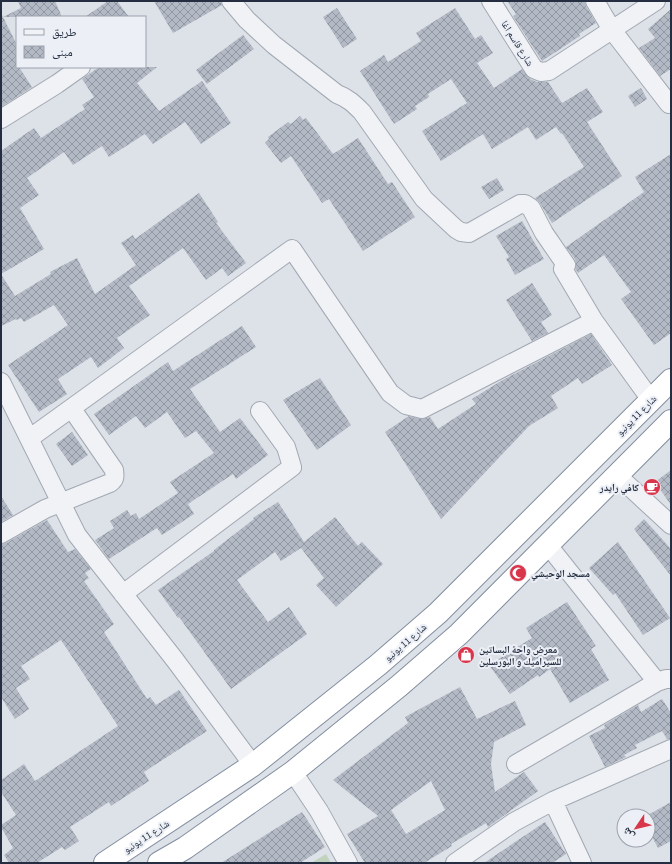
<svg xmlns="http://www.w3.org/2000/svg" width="672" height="864" viewBox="0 0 672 864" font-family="'Source Sans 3','Noto Naskh Arabic',sans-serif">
<defs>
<pattern id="building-cross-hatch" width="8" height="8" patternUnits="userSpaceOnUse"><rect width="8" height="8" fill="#b4bac5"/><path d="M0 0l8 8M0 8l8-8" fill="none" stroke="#9298a1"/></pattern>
</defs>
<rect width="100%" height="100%" fill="#dde1e8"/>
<!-- grass -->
<path fill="#c2d3bd" d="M326,854L331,863H311Z"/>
<!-- building -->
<path fill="url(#building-cross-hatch)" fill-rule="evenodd" d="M18,1H55L62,17H3L21,8Z
M108,1H117L129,17H85Z
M154,1H221L222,5L173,33Z
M507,1H585L586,6L596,23L579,34L580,36L542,61L513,16L516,14Z
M337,8L357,39L343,48L323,17Z
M455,8L475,39L481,35L493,53L477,63L494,88L522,69L530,79L537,82H548L562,103L587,88L603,112L587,122L622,176L552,223L540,203L535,198L584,167L562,133L561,134L556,127L536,140L528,127L492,149L483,134L441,161L422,131L467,103L451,79L428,94L429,97L415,106L417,109L394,124L360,71L384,55L388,62L421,41L416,33Z
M671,9V69L660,76L639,48L655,38L648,29Z
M1,13L17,45V67H19L32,87L1,107Z
M243,35L254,49L207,84L196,70Z
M99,67H157L137,83L159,111L202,81L231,123L201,144L185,122L153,144L145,134L109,157L102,146L73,165L64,152L27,178L39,195L20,208L44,249L1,274L15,296L51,274L50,272L77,258L95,294L136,265L121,243L133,235L135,239L199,193L218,222L216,223L246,263L228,276L222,268L206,280L183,248L129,286L150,315L117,338L124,348L98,368L91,357L58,379L67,394L39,412L8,365L68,325L54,305L24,322L21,318L17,320L16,319L1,326V151L34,128L41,138L85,109L82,105L94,97L82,79Z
M641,88L647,99L635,107L628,96Z
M300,116L303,120L306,118L333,154L358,138L388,184L392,182L415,217L363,251L329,199L322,203L291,156L281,163L265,143L269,139L268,137L288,122L291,124Z
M671,154V333L654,345L621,299L631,292L604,255L578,273L575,269L576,265L575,259L566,247L644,192L635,177Z
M497,178L504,190L489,199L481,187Z
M522,221L544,259L515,275L506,259L509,257L496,236Z
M532,283L552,315L541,322L548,333L532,341L506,300Z
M242,326L256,347L190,389L220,432L240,418L268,455L236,479L233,474L188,504L194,514L162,535L157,528L109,559L95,540L114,528L110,521L127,510L131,516L136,513L139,519L178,493L170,482L214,453L196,431L185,438L167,412L145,428L136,416L109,435L94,414L168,362L173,371Z
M591,334L612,365L582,384L578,378L551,396L558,408L529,426L441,519L385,432L409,416L420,419L430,417L438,429L476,404L472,399L501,381Z
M320,378L351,425L317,450L283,400Z
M72,432L88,455L72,466L56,444Z
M671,470V505L655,482Z
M1,496L13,515L1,522Z
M278,502L304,542L335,517L358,546L362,542L383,564L336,607L316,585L324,578L301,548L281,561L275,552L237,580L268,622L289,607L307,634L231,689L179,617L178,618L158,590L214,551V550L254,519L253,518Z
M644,519L671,549V576L634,529Z
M47,520L68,552L75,549L91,569L85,573L89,578L84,581L114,624L104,632L147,699L150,697L156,705L179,690L207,731L144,772L149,781L111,806L109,802L70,827L79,841L65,850L62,847L37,863H9L4,855L13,848L1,827V825L16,815L1,792V780L24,764L35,781L118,726L61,640L21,666L30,679L16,688L29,709L15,719L1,697V544L6,543Z
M618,542L670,618L643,635L615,593L613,595L589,568Z
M567,602L596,646L591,649L609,680L570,703L550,669L539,677L538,675L510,694L489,665L532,638L526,628Z
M460,687L477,719L515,701L526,725L494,742L491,764L495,792L524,772L538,791L488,827L486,823L451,844L452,846L424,863H365L347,834L378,816L333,780L408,723L405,717ZM431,781L445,810L406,834L391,810Z
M662,699L671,713V739H667L662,731L635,745L637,748L624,755L626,757L605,767L589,736L605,728L604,725L638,705L641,712Z
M671,802V841L658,848L648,829V815Z
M302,812L325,847L300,863H221Z
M545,822L566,854L552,863H484Z"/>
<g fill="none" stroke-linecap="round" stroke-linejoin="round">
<!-- minor casing -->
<g stroke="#a2a8b2" stroke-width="20">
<path id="minor" d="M231,1L247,20L274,45L337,94C348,98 354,104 362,112L424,199L456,229L461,232L469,233L520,204H525L531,208L544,233L566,265L563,269L594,321L651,400
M491,1L534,69L541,72L549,71L656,1
M595,1L612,30L669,104
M1,119L57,84L81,67
M1,382L77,535L175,660L253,765
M30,438L292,249L390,393L406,405L422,409L594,321
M617,475L671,525
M1,534L45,509L110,483C115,479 115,477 114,470L72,409
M547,544L657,682
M123,594L292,467L286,447L260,411
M516,764L657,682L666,679H671
M293,772L319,811L348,863
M553,801L582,863
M455,863L514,822L553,801L671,749"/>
</g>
<!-- trunk casing -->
<g stroke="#838ea0" stroke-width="24">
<path id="trunk" d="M105,863L253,765L378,665L438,613L671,380
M159,863L185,848L293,772L399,686L459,634L671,421"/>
</g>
<!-- minor -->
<use href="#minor" stroke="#f0f2f6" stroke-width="18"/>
<!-- trunk -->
<use href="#trunk" stroke="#fff" stroke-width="22"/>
</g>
<!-- icons -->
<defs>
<g id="cafe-disc" transform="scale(0.9)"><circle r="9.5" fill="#d9364c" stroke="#ecf0f6"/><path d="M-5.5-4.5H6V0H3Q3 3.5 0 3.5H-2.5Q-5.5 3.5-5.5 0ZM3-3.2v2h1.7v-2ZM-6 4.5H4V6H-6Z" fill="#fff"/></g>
<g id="mosque-disc" transform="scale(0.9)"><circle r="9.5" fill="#d9364c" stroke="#ecf0f6"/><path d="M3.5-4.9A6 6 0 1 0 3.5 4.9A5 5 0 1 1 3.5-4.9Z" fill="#fff"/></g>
<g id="shop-disc" transform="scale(0.9)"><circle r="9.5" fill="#d9364c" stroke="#ecf0f6"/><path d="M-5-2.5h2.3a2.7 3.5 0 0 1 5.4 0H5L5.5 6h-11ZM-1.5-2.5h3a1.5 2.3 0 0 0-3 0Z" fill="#fff"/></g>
</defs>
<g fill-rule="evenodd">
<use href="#cafe-disc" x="652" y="487"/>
<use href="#mosque-disc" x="518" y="573"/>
<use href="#shop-disc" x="466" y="655"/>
</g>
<g text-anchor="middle" stroke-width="4" stroke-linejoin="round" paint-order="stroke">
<!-- street labels -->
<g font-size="10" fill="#252e40" stroke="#ecf0f6">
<text transform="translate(518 43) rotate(58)" y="4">شارع قاسم اغا</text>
<text transform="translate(636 415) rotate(-45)" y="4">شارع 11 يونيو</text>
<text transform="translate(405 642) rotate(-41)" y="4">شارع 11 يونيو</text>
<text transform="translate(146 836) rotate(-33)" y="4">شارع 11 يونيو</text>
</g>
<!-- poi labels -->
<g font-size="10" font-weight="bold" fill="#252e40" stroke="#ecf0f6" text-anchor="start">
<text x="639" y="491" text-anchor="end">كافي رايدر</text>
<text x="531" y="577">مسجد الوحيشي</text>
<text x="479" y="653">معرض واحة البساتين<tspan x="479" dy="12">للسيراميك و البورسلين</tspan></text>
</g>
</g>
<!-- border -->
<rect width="672" height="864" fill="none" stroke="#252e40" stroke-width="4"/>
<!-- legend -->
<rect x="16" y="16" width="130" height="52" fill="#ecf0f6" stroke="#9ca2ad"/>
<rect x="24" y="29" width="20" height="6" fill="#f0f2f6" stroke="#9ca2ad"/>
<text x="52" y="36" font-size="12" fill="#252e40">طريق</text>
<rect x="24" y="46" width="20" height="12" fill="url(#building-cross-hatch)" stroke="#9ca2ad"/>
<text x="52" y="56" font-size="12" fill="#252e40">مبنى</text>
<!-- north arrow -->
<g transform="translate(636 828) rotate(235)"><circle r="19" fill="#ecf0f6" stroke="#9ca2ad"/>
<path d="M0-3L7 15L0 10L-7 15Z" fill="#d9364c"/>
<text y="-6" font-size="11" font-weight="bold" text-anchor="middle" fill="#252e40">ش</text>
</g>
</svg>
